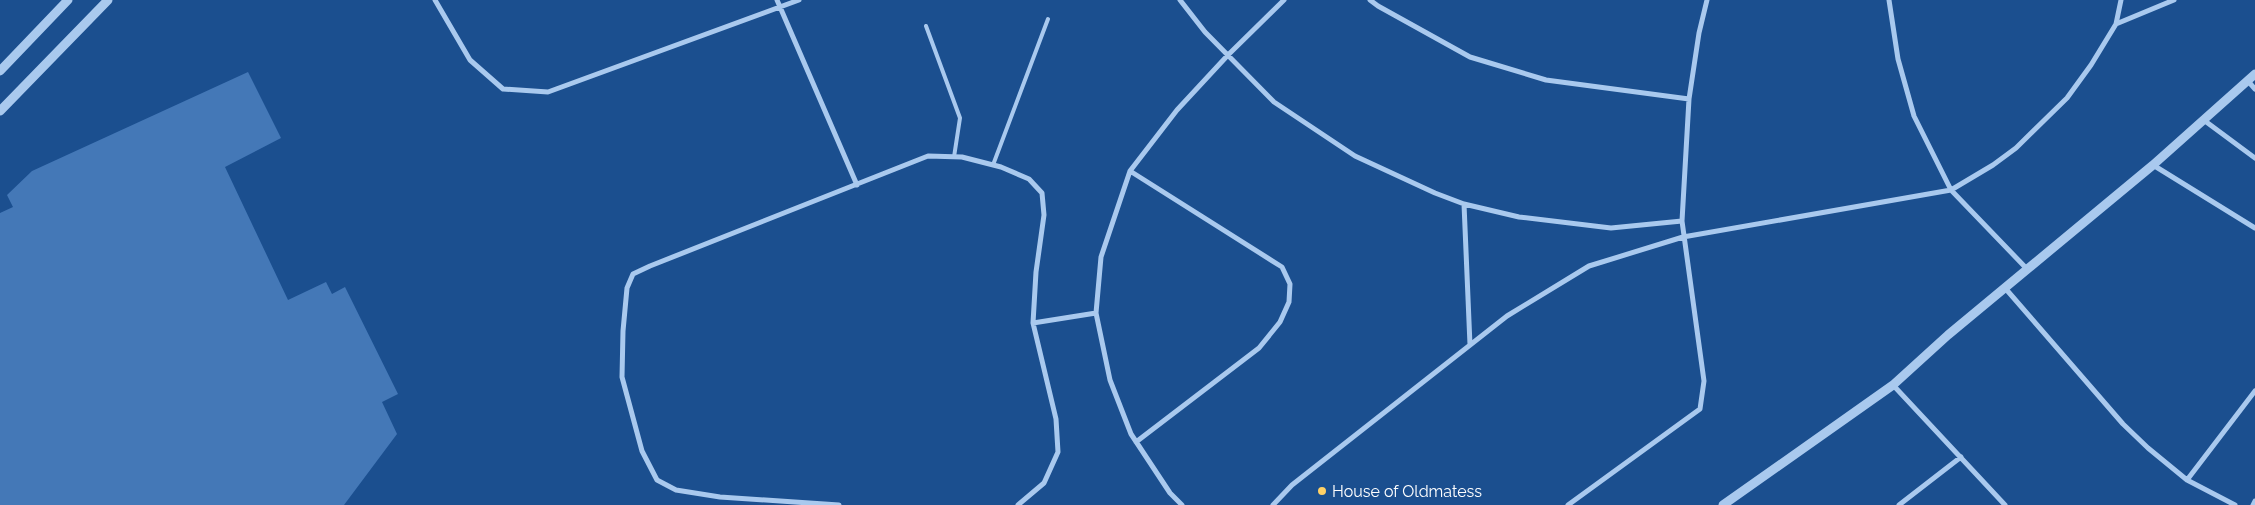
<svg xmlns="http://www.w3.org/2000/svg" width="2255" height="505" viewBox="0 0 2255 505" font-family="Raleway,sans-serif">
<rect width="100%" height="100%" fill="#1b4f8f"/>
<!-- building -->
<path fill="#4478b7" d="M248,72L281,138L225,167L288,300L326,282L332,294L345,287L398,394L382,402L397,434L344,505H0V213L13,207L7,195L32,171Z"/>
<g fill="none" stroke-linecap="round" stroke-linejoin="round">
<!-- service -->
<path stroke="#a9c9ee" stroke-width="4" d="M926,26L960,118L954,157
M993,165L1048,19"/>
<!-- minor -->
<path stroke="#a9c9ee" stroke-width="5" d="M435,0L470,60L503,89L548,92L799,0
M777,0L857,185
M1180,0L1205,32L1274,102L1355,156L1435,193L1464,204L1519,217L1611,228L1682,221
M1370,0L1378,6L1470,57L1546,80L1689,99
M1889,0L1898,59L1914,116L1951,190L2027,269
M2116,24L2174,0
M2248,81L2255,89
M2205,121L2255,158
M2153,165L2255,228
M1130,171L1282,267L1290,284L1289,302L1280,322L1259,348L1136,442
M1464,204L1470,345
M2005,288L2123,424L2148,448L2187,480L2235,505
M1033,323L1096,313
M1893,385L2005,505
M2187,480L2255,391
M839,505L720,497L676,490L657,480L642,451L622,377L623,331L627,288L633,274L650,266L928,156L962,157L1001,167L1029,179L1042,193L1044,215L1036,272L1033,323L1056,419L1058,452L1044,483L1018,505
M1182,505L1170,493L1131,434L1110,380L1096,313L1101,257L1130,171L1177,110L1228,55L1284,0
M1273,505L1292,485L1507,316L1589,266L1683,237L1951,190L1993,165L2016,148L2067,98L2091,65L2116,24L2121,0
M1568,505L1700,409L1704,381L1682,221L1689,99L1699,33L1707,0
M1899,505L1961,457
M2253,505L2255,501"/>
<!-- tertiary -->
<path stroke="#a9c9ee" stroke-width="9" d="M0,71L68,0
M0,111L108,0
M1723,505L1893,385L1948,335L2153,165L2255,74"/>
</g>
<!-- markers -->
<circle fill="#ffd166" stroke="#1b4f8f" stroke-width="2" cx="1322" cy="491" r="5"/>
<g text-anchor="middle" stroke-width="4" stroke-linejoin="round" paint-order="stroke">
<!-- poi labels -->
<g font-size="16" fill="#fff" stroke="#1b4f8f" text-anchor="start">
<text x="1332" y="497">House of Oldmatess</text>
</g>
</g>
</svg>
